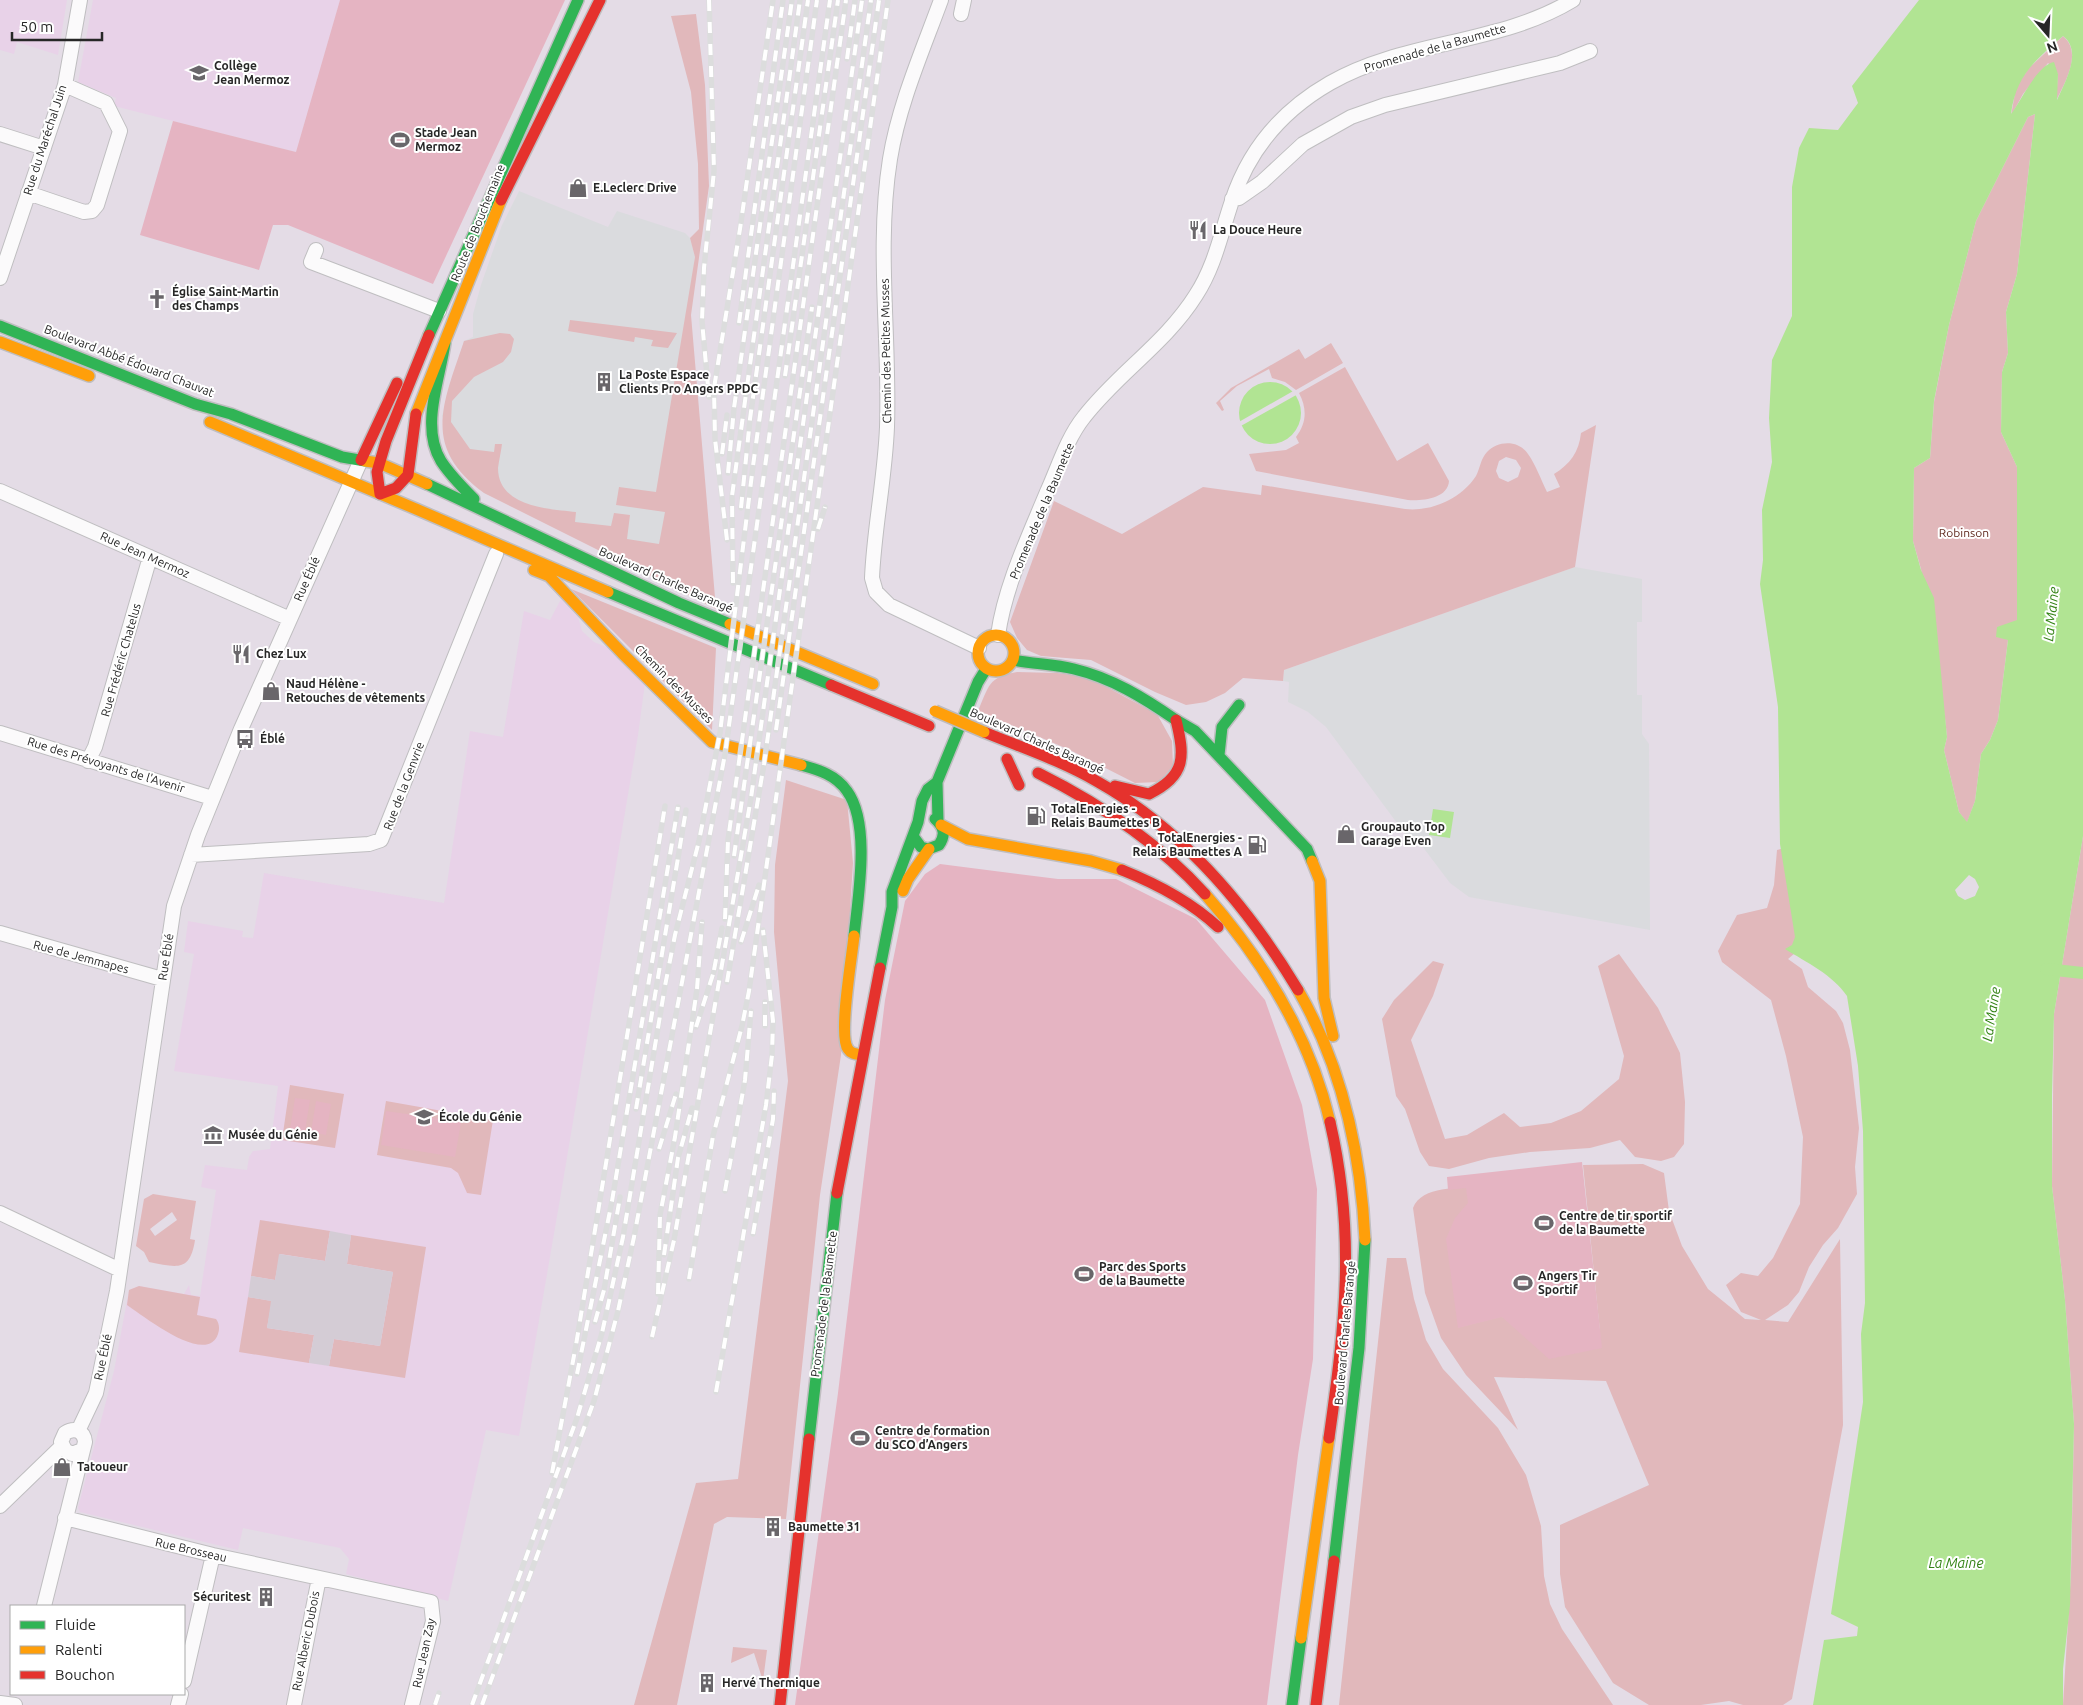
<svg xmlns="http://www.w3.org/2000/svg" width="2083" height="1705" viewBox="0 0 2083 1705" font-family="Ubuntu,sans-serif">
<rect width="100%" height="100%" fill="#e4dce6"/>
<!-- industrial -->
<path fill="#dadbde" d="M519,191L608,227L617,211L685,233L690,238L695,257L679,391L690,578L484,493L442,416L464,341L473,337V314L481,285L502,225Z
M1575,567L1642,579V622H1637V695H1642V734L1649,744L1650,930L1469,897L1450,883L1419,842H1411L1326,727L1308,712L1288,702L1289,682L1283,681L1284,670Z"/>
<!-- education -->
<path fill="#e8d2e8" d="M0,0H67L58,55L17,42L14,54L0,50Z
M93,0H340L296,152L114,106L116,98L78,82Z
M561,599L578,617L582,631L594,642L609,648L645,683L638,735L560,1199L519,1436L486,1430L448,1601L346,1574L349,1559L340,1548L243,1528L238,1550L80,1512L78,1508L114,1371L129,1290L139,1286L184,1294L189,1285L191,1295L200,1296L216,1190L201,1187L205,1165L247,1170L249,1157L253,1151L270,1149L278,1086L174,1071L194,954L184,952L188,921L243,931L242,937L253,938L264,873L444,903L470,731L503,737L524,611L550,620Z"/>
<!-- green -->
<path fill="#e1b8bb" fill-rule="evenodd" d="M696,14L705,85L709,186L691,315L716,609L484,493C421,447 443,404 464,341L500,333L510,334L514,339L511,352L503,362L474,377L452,401L451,422L470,449L494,452L495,444H502C501,452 499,460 498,468C498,507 549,509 576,512L575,522L611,526L614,513L630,515L627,539L659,544L665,512L616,505L619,487L656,492L695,257L690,238L699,229L698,164L691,92L671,16Z
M2063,36C2083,53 2065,82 2056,101L2058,74L2048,63L2023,94L2011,116L2016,87L2029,68Z
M2035,114L2017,274L2006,312L2008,353L2002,372L2001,432L2017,467V620L2008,640L1998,720L1990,740L1981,754L1975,801L1967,823L1959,812L1944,750L1947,737L1945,718L1921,569L1913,541L1914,468L1930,458L1934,402L1949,325L1976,221L2028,117Z
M570,320L677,333L668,348L651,346L653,340L635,337L634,342L568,331Z
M1331,343L1343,363L1296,390L1285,382L1272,378L1269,369L1237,386L1220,401L1224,410L1222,411L1216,403L1231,388L1299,349L1305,359Z
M1345,367L1397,461L1428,443L1449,481C1448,499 1421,501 1408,500L1256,471L1249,454L1286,450L1299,443L1296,437C1307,423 1307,408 1299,393Z
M1596,425L1575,567L1284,670L1283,681L1243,678L1225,693L1206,702L1186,705L1155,692L1091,660L1041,656L1027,650L1017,638L1010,622L1054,501L1122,534L1203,487L1261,495L1262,485L1405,509C1431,512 1461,499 1476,476C1480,468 1481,458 1487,452C1498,440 1519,440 1528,454C1536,465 1541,480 1547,492L1560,487L1554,474C1570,464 1579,452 1581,433ZM1506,457L1516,460L1521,468L1518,477L1508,482L1499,478L1496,471L1499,461Z
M571,589L716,648L712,730Z
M1017,672L1057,673L1088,677L1157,714L1172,741L1173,766L1159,782L1135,783L1070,750L978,711C989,686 988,677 1017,672Z
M786,780L847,800L853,863L841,1055L820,1195L786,1519L727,1517L714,1524L677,1705H634L696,1483L738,1479L788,1081L774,932L775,865Z
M2083,836V1705H2063L2071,1573L2074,1424L2065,1300L2052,1186L2054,1014Z
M1802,843V947L1788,959L1802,969L1808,987L1836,1011L1843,1023L1850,1050L1859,1128L1855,1167L1857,1194L1838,1228L1823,1245L1809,1267L1799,1292L1788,1305L1765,1320L1788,1322L1840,1239L1843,1425L1792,1699L1783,1705H1743L1729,1701L1701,1705H1649L1613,1683L1565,1607L1560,1574V1525L1649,1485L1606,1381L1494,1377L1518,1430L1466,1375L1441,1338L1425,1293L1413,1208C1422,1185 1459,1189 1481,1186L1502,1317L1600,1332L1583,1165L1643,1164L1664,1173L1669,1211L1682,1246L1708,1289L1745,1319L1761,1320L1741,1312L1726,1285L1741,1273L1758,1276L1773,1258L1800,1204L1803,1137L1786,1056L1771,1000L1722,962L1718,951L1737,915L1767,908L1774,885L1777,850Z
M1619,954L1658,1008L1680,1053L1685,1102L1684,1144L1674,1157L1661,1161L1635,1157L1620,1140L1590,1148L1530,1152L1489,1158L1449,1169L1429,1166L1420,1152L1405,1109L1396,1096L1382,1019L1394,1000L1433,961L1444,964L1433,996L1411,1040L1445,1139L1467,1135L1504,1113L1520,1127L1551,1123L1581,1111L1619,1079L1624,1056L1598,966Z
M290,1085L344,1094L335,1148L282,1140Z
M386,1101L493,1120L481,1195L467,1193L458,1173L451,1168L377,1155Z
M153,1194L196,1201L190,1239L195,1240C190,1273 176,1267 149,1262L144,1252L136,1246L144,1199ZM172,1212L177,1220L155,1236L150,1229Z
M260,1220L330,1231L325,1261L280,1254L275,1280L251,1276Z
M351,1235L426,1247L405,1378L329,1366L334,1339L380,1346L393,1272L347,1264Z
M1387,1258H1406L1414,1299L1426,1340L1443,1369L1498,1428L1526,1475L1541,1526L1544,1576L1550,1604L1562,1629L1613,1705H1339Z
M139,1286L200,1297L197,1315L216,1319C219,1323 220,1328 218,1334C207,1367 142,1315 127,1305L129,1290Z
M248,1297L272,1301L267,1328L314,1335L309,1363L239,1352Z
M733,1647L767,1650L763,1681L754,1653L731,1663Z"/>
<!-- pitch -->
<path fill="#e5b4c2" d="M340,0H565L433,284L288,225H273L259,270L140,235L173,121L296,152Z
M940,864L1058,879H1116L1196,919L1265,1000L1302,1105L1317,1189L1313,1359L1298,1455L1267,1705H795L838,1393L885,1000L905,901L925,874Z
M295,1098L310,1100L305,1131L290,1129Z
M316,1101L331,1104L326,1135L311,1132Z
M386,1111L461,1122L455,1157L381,1145Z
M1582,1162L1602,1348L1549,1359L1502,1317L1458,1328L1446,1239L1455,1218L1468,1203L1466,1188L1448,1190L1447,1177Z"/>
<!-- plaza -->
<path fill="#d4ccd5" d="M330,1231L351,1235L347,1264L393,1272L380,1346L334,1339L329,1366L309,1363L314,1335L267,1328L271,1301L248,1297L251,1276L275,1280L279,1254L325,1261Z"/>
<!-- water -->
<path fill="#b1e493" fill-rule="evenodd" d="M1919,0H2083V836L2054,1014L2052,1095V1186L2065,1300L2074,1424L2070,1605L2063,1669V1705H1813L1824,1640L1857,1636L1858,1627L1831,1614L1863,1402L1861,1334L1865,1303L1863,1131L1858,1066L1847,996C1833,975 1806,962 1785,949L1792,945L1795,937L1780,844L1778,707L1760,584L1763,560L1762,510L1772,462L1769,418L1772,360L1792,316V187L1799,148L1809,128L1838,130L1858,103L1852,86ZM2063,36C2083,51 2065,82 2057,100L2058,74L2054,62C2037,65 2021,101 2011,114C2016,75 2035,61 2063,36ZM2035,114L2017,274L2006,312L2008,353L2002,372L2001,432L2017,467V620L1997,627L1996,637L2008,640L1998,720L1990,740L1981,754L1975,801L1967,822L1959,812L1944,750L1947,737L1934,598L1921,570L1913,541L1914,468L1930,458L1934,401L1949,325L1976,221L2028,117ZM1969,875L1975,879L1979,887L1975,896L1965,900L1958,896L1955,890Z
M1239 413a31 31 0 1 1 62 0a31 31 0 1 1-62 0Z
M1433,809L1454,812L1450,838L1429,835Z"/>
<!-- pier -->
<path fill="#e4dce6" d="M1295,390L1298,394L1239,427L1237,423Z"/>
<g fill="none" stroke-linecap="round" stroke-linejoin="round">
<!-- canal -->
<path stroke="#b1e493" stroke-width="12" d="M2046,969L2083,973"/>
<!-- street casing -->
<g stroke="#bfbec0" stroke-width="16">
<path id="street" d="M941,0C922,52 899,104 890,159C876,247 890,338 887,427C885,478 874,529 872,578L876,592L889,605L979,648
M961,14L964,0
M0,134L44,148
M28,193L84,212L92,211L97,205L120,131L106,103L65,85
M1232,199L1239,198L1262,182L1303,144L1351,117L1385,105L1560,63L1590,51
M316,250L311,262L439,311
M0,278L65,85L80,0
M0,491L290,619
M998,635C1005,586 1028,538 1047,492C1058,468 1067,438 1084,417C1118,373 1166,343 1196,295C1215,266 1221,233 1232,201C1249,149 1283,110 1330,83C1405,40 1499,45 1573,0
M0,733L212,798
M88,761L95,747L150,557
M191,855L369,844L381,840L496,554
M0,933L162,979
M0,1213L120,1270
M78,1431L96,1393L117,1291L174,906L198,835L241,729L361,460
M0,1506L62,1446
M65,1518L213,1555L431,1602L433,1621L412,1705
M44,1606L85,1442C84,1431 75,1427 65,1433L61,1442L65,1450L72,1454L82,1450
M184,1681L213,1555
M0,1703L15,1705
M178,1705L181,1694
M294,1705L319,1578"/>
</g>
<!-- fast casing -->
<g stroke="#bfbec0" stroke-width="14">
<path id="fast" d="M0,326L195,404L231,414L342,457L365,461
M429,335L578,0
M445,343C440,379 420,427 441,461C450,475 462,487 474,499
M427,484L679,603L730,624
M608,592L831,685
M1013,660C1033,664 1054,664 1074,669C1112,678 1144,698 1176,720
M1176,720L1195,731L1307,849L1312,861
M1219,755L1222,727L1239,705
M801,765C819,770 836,775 847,791C871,824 858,897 854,936
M937,782L938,821
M913,836L921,847L928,849L939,845C946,835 944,827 935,819
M880,968L892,907V892L918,822L922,801L928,789L937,782L978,682L986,669
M809,1439L837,1193
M1334,1561L1359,1348L1365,1240
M1292,1705L1301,1638"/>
</g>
<!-- slow casing -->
<g stroke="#bfbec0" stroke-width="14">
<path id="slow" d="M0,342L89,376
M416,414L501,200
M210,422L416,509
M365,461L379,463L427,484
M416,509L608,592
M534,570L549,576L622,653L712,742L801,765
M730,624L873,684
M978 653a18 18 0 1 1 36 0a18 18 0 1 1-36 0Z
M941,825L968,839L1091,861L1122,870
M1312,861L1320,881L1324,998L1333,1036
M903,891L908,879L929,849
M1205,894C1262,959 1310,1037 1330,1122
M854,936C852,957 838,1036 848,1049C851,1054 857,1054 862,1055
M1298,990C1342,1066 1361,1154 1365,1240
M1301,1638L1329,1438"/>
</g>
<!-- jam casing -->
<g stroke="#bfbec0" stroke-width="14">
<path id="jam" d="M501,200L600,0
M416,414L408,475L396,488L380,494L377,472L386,441L429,335
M361,460L397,383
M831,685L929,726
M984,732C1023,748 1062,761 1098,782C1183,830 1248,907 1298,990
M1007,759L1019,785
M1038,773C1100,804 1158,842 1205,894
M1115,786L1149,794C1186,776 1185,757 1176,720
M1122,870C1157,884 1190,901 1218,927
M837,1193L880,968
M1329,1438C1345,1325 1356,1234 1330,1122
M780,1705L809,1439
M1316,1705L1334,1561"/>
</g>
<!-- street -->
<use href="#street" stroke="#fbfafb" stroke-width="14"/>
<!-- fast -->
<use href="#fast" stroke="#30b455" stroke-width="11"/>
<!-- slow -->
<use href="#slow" stroke="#ff9f0a" stroke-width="11"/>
<!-- jam -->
<use href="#jam" stroke="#e5322d" stroke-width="11"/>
<!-- rail casing -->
<g stroke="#dcdddd" stroke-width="5.5">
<path id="rail" d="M709,0L714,171L704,268L702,321L709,397
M847,59L855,0
M739,323L783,0
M785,376L838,0
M722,454L727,415
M728,473L734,408L792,0
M741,508L750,419L808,0
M818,529L825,507
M727,540L715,439L714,388L740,229L773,0
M733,583L732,496L800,0
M776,730L879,0
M734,856L812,307
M725,919L728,840L846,0
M741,942L759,885
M714,970L722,928
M727,982L764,764L871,0
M765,1026V1002
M696,1027L716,965
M636,1109L686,810
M659,1149L676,1094
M725,1191L745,1080L751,1011
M753,1234L773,1119L774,1091
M664,1255L678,1158L692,1108
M689,1279L713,1136L742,1026L749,991L888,0
M658,1294L660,1215L675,1137L697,989L702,922
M595,1322L604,1290L620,1197
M652,1337L674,1240L751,798L862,0
M577,1374L612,1201L678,807
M716,1392L766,1105L772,1055L773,1021L763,930
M552,1473L576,1345L665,806
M435,1705L439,1693
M472,1705L577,1418L602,1333L623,1237L665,986L675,935L699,841L720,733L753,466L817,0
M482,1705L594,1401L618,1311L634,1237L725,754L830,0"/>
</g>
<!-- rail -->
<use href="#rail" stroke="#fff" stroke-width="4" stroke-dasharray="11" stroke-linecap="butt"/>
<!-- slow-bridge casing -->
<g stroke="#bebbbf" stroke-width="14" stroke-linecap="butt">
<path id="slow-bridge" d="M935,711L984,732"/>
</g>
<!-- slow-bridge -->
<use href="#slow-bridge" stroke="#ff9f0a" stroke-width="11"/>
</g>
<!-- icons -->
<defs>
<g id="school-bare" transform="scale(1.5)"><path d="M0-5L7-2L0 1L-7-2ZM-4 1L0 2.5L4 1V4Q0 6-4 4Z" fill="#69666a" stroke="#fff" stroke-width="2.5" paint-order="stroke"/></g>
<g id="stadium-bare" transform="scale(1.5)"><path d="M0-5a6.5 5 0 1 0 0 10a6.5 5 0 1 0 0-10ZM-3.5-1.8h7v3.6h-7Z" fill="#69666a" stroke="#fff" stroke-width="2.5" paint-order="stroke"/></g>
<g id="shop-bare" transform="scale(1.5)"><path d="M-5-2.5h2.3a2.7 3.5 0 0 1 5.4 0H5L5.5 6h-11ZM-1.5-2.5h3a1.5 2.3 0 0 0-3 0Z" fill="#69666a" stroke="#fff" stroke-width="2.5" paint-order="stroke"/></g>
<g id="restaurant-bare" transform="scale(1.5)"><path d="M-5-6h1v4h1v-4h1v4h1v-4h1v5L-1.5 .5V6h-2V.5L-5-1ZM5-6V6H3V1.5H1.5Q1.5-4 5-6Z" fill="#69666a" stroke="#fff" stroke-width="2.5" paint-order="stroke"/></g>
<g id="church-bare" transform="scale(1.5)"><path d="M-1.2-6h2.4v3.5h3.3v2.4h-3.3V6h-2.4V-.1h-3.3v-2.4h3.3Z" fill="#69666a" stroke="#fff" stroke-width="2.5" paint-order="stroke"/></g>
<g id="building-bare" transform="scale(1.5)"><path d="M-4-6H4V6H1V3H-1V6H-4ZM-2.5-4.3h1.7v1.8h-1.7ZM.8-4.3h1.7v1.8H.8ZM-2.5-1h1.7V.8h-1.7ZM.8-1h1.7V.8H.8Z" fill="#69666a" stroke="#fff" stroke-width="2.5" paint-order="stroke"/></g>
<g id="bus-bare" transform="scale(1.5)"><path d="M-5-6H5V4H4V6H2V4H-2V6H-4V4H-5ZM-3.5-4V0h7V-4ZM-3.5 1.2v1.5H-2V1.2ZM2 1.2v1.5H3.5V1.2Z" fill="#69666a" stroke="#fff" stroke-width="2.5" paint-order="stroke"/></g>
<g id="fuel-bare" transform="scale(1.5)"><path d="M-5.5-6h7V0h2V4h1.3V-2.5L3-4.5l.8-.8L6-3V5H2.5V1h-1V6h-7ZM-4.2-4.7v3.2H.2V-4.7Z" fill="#69666a" stroke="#fff" stroke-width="2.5" paint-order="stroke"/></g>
<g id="university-bare" transform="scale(1.5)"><path d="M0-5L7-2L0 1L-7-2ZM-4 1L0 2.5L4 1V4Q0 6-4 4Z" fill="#69666a" stroke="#fff" stroke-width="2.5" paint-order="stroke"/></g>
<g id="museum-bare" transform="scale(1.5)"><path d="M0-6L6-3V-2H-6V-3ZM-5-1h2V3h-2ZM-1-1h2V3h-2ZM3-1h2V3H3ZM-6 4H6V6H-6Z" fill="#69666a" stroke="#fff" stroke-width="2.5" paint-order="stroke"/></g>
</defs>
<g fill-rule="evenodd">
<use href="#school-bare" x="199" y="73"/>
<use href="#stadium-bare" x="400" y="140"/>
<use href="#shop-bare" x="578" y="188"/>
<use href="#restaurant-bare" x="1198" y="230"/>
<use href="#church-bare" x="157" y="299"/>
<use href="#building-bare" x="604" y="382"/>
<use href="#restaurant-bare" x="241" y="654"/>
<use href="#shop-bare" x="271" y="691"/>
<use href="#bus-bare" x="245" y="739"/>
<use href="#fuel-bare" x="1036" y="816"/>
<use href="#shop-bare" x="1346" y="834"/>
<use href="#fuel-bare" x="1257" y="845"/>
<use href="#university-bare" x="424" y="1117"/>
<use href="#museum-bare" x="213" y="1135"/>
<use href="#stadium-bare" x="1544" y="1223"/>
<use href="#stadium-bare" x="1084" y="1274"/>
<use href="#stadium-bare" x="1523" y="1283"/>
<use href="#stadium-bare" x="860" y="1438"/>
<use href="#shop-bare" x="62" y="1467"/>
<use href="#building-bare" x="773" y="1527"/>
<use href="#building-bare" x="266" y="1597"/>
<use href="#building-bare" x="707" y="1683"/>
</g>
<g text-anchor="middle" stroke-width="4" stroke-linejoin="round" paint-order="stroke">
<!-- street labels -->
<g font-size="12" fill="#272727" stroke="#fff">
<text transform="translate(1435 48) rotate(-16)" y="4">Promenade de la Baumette</text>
<text transform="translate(45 140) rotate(-72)" y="4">Rue du Maréchal Juin</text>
<text transform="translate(478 223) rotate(-68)" y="4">Route de Bouchemaine</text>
<text transform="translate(886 351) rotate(-91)" y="4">Chemin des Petites Musses</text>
<text transform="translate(129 361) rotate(21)" y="4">Boulevard Abbé Édouard Chauvat</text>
<text transform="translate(1042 511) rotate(-67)" y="4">Promenade de la Baumette</text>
<text transform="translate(145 555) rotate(24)" y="4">Rue Jean Mermoz</text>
<text transform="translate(307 579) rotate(-66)" y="4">Rue Éblé</text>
<text transform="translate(666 580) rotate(24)" y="4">Boulevard Charles Barangé</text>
<text transform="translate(121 660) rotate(-74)" y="4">Rue Frédéric Chatelus</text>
<text transform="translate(674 684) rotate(45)" y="4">Chemin des Musses</text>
<text transform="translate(1037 741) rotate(24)" y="4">Boulevard Charles Barangé</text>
<text transform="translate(106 765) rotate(17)" y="4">Rue des Prévoyants de l'Avenir</text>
<text transform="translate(404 786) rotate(-69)" y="4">Rue de la Genvrie</text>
<text transform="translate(81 957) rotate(15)" y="4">Rue de Jemmapes</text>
<text transform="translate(166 957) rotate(-81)" y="4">Rue Éblé</text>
<text transform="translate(824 1304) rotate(-83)" y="4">Promenade de la Baumette</text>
<text transform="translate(1345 1333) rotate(-85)" y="4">Boulevard Charles Barangé</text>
<text transform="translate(103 1357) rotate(-78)" y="4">Rue Éblé</text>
<text transform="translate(191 1550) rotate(13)" y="4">Rue Brosseau</text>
<text transform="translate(306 1641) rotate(-79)" y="4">Rue Alberic Dubois</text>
<text transform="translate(424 1653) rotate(-78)" y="4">Rue Jean Zay</text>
</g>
<!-- poi labels -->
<g font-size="12" font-weight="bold" fill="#272727" stroke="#fff" text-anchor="start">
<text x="214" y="70">Collège<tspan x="214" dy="14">Jean Mermoz</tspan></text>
<text x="415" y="137">Stade Jean<tspan x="415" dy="14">Mermoz</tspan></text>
<text x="593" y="192">E.Leclerc Drive</text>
<text x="1213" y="234">La Douce Heure</text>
<text x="172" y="296">Église Saint-Martin<tspan x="172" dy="14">des Champs</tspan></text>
<text x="619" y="379">La Poste Espace<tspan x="619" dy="14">Clients Pro Angers PPDC</tspan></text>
<text x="256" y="658">Chez Lux</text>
<text x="286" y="688">Naud Hélène -<tspan x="286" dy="14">Retouches de vêtements</tspan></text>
<text x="260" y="743">Éblé</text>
<text x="1051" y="813">TotalEnergies -<tspan x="1051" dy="14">Relais Baumettes B</tspan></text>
<text x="1361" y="831">Groupauto Top<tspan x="1361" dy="14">Garage Even</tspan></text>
<text x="1242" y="842" text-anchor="end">TotalEnergies -<tspan x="1242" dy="14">Relais Baumettes A</tspan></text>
<text x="439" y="1121">École du Génie</text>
<text x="228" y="1139">Musée du Génie</text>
<text x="1559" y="1220">Centre de tir sportif<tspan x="1559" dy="14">de la Baumette</tspan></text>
<text x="1099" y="1271">Parc des Sports<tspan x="1099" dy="14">de la Baumette</tspan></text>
<text x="1538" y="1280">Angers Tir<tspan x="1538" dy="14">Sportif</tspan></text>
<text x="875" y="1435">Centre de formation<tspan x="875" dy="14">du SCO d’Angers</tspan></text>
<text x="77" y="1471">Tatoueur</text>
<text x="788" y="1531">Baumette 31</text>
<text x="251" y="1601" text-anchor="end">Sécuritest</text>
<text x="722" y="1687">Hervé Thermique</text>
</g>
<!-- park labels -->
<g font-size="12" fill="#5f281d" stroke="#fff">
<text x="1964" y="537">Robinson</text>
</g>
<!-- water labels -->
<g font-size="14" font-style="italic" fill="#328214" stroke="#fff">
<text transform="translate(2051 614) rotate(-84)" y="5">La Maine</text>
<text transform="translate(1991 1014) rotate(-81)" y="5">La Maine</text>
<text x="1956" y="1568">La Maine</text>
</g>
</g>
<!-- legend -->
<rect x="10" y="1605" width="175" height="90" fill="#ffffff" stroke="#a9a9a9"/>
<rect x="20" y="1621" width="25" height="8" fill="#30b455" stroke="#a9a9a9"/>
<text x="55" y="1630" font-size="15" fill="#272727">Fluide</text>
<rect x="20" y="1646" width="25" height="8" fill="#ff9f0a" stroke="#a9a9a9"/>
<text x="55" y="1655" font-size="15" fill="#272727">Ralenti</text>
<rect x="20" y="1671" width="25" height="8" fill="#e5322d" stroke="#a9a9a9"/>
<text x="55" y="1680" font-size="15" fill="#272727">Bouchon</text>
<!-- north arrow -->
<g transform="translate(2048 35) rotate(161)" stroke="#ffffff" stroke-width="4" paint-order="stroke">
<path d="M0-4L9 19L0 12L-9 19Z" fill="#272727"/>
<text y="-8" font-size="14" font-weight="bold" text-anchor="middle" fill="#272727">N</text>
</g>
<!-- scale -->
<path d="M12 32v8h90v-8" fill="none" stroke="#272727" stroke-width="2.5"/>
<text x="20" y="32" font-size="15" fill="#272727" stroke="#ffffff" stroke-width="4" paint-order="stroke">50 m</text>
</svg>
